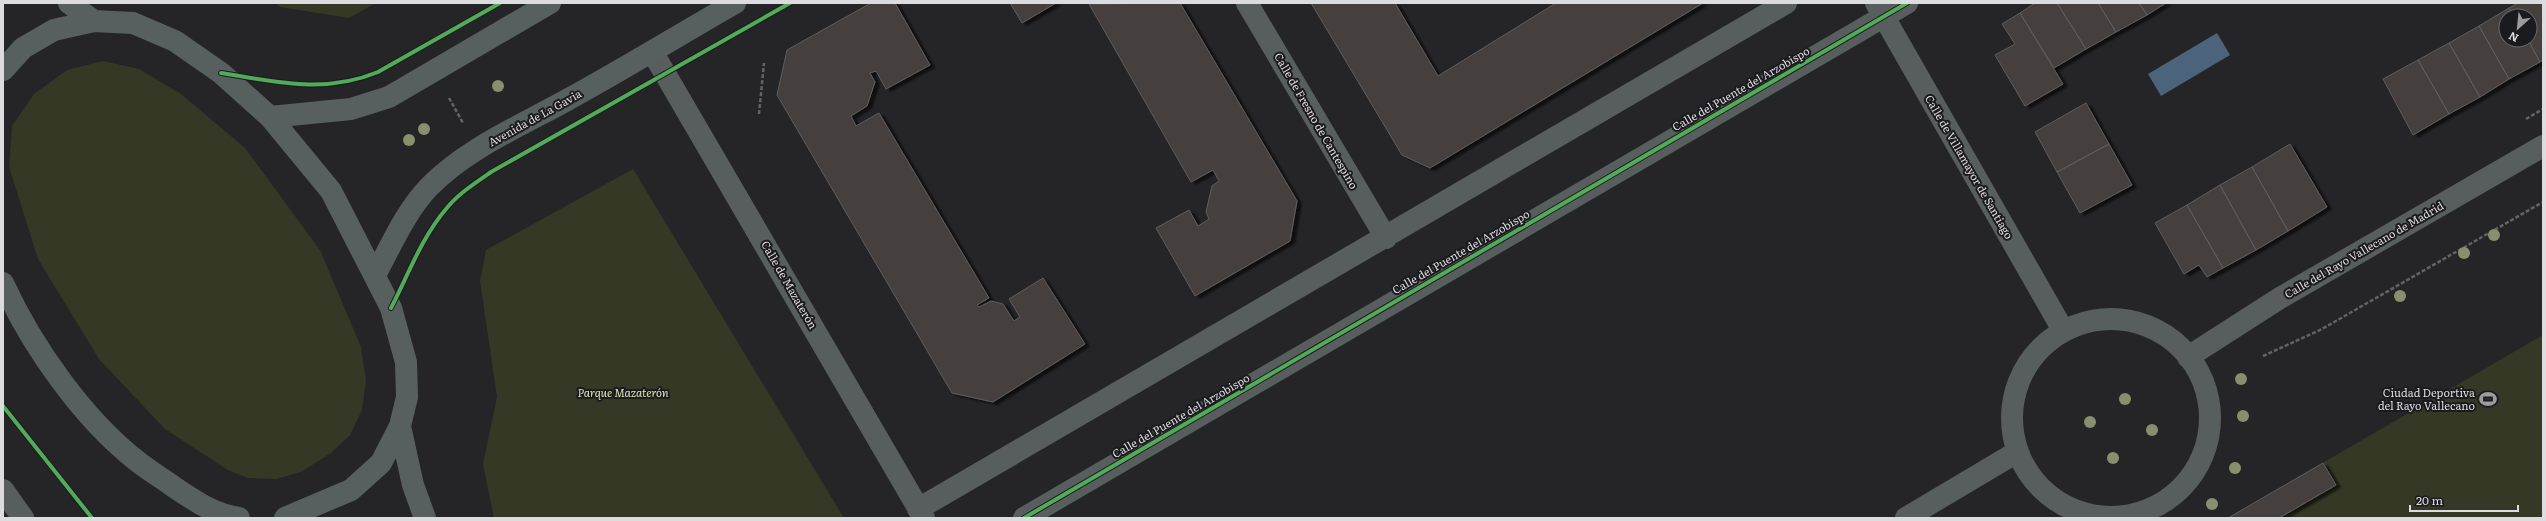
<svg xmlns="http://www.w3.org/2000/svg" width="2546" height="521" viewBox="0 0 2546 521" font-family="Literata,serif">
<defs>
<filter id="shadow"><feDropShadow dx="4.5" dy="2.5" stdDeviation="1" flood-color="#0009"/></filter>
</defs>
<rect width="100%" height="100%" fill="#252528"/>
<!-- green -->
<path fill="#343824" d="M275,3H376L349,18L280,7Z
M103,61L139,69L181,94L245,148L320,250L361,347L366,381L362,410L350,435L331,453L301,472L276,479L248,478L228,470L165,429L99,359L38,259L9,167L12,126L34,94L67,70Z
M633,169L844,518H494L483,464L497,397L480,281L486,250Z
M2543,335V518H2228Z"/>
<!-- water -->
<path fill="#4c647b" d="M2217,33L2230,55L2161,96L2148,74Z"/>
<!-- building -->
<path fill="#44403e" stroke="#5e5d5e" filter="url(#shadow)" d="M871,3H895L930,65L886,89L876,71L870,73L875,82L867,106L851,116L856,126L879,113L989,298L977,305L979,307L991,301L1003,304L1014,321L1020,317L1009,299L1043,278L1085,344L993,402L952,393L777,95L787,50Z
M1010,3H1056L1022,23Z
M1180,3L1297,201L1290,241L1195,296L1156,228L1189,210L1198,226L1209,219L1206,212L1212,186L1219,181L1213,170L1191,182L1089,4Z
M1311,3H1395L1438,76L1556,3H1703L1430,168L1402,155Z
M2035,3H2057L2086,49L2054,68L2020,13Z
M2057,3H2098L2116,32L2086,49Z
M2098,3H2139L2147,15L2116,32Z
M2139,3H2166L2147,15Z
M2518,3H2543V60L2540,62L2528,40H2530V16H2514L2509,8Z
M2509,8L2514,16H2506V40H2528L2540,62L2509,79L2479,26Z
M2020,13L2063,84L2025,106L1995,55L2015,44L2002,24Z
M2479,26L2509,79L2480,97L2449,43Z
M2449,43L2480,97L2449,114L2418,60Z
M2418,60L2449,114L2413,135L2383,79Z
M2086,103L2109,144L2057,172L2035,132Z
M2109,144L2132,185L2080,213L2057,172Z
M2290,144L2327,207L2288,231L2252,167Z
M2252,167L2288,231L2256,250L2220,185Z
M2220,185L2256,250L2223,268L2187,205Z
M2187,205L2223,268L2207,277L2199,265L2184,274L2155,223Z
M2323,463L2336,485L2279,518H2228Z"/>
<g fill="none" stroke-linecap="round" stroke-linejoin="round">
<!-- path -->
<path stroke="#616464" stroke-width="2.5" stroke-dasharray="4 2" stroke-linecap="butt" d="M449,98L463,123
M759,114L764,63
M2526,119L2543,109
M2263,356L2322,329L2543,202"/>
<!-- minor -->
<path stroke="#585d5d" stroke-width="22" d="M1247,3L1386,238
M1876,3L2063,330
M653,53L924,518
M2012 418a99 99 0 1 1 198 0a99 99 0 1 1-198 0Z
M2188,357L2280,298L2543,146
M3,490L23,518
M918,509L1786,3
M1024,518L1907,3
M1906,518L2017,452"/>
<!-- major -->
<path stroke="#585f5f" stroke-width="22" d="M69,3L94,21
M3,70L23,48L54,30L94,21L133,23L175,41L221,73L270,117L331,191L391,308L406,362L407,397L400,426L381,463L351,490L285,518
M270,117L351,109L389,97L550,3
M375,275C391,246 405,212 429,187C466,149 520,126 567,100C624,69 679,35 735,3
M3,283C32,346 82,418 137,461C148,470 162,478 174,487C194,500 214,515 239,518
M400,426L413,485L425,518"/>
<!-- cycleway casing -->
<g stroke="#1b1b1f" stroke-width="6">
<path id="cycleway" d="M221,73C277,82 325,94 378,72L500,3
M391,308C408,275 422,237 446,209C458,194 475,183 491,172L790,3
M3,406L92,518
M1024,518L1907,3"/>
</g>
<!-- cycleway -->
<use href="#cycleway" stroke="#51ab58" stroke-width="4"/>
</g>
<!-- trees -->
<g fill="#888f6f">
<circle cx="498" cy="86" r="6"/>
<circle cx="424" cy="129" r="6"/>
<circle cx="409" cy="140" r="6"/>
<circle cx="2494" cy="235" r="6"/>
<circle cx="2464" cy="253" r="6"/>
<circle cx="2400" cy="296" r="6"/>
<circle cx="2241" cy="379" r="6"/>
<circle cx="2125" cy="399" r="6"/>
<circle cx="2243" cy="416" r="6"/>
<circle cx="2090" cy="422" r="6"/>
<circle cx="2152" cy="430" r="6"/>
<circle cx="2113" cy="458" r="6"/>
<circle cx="2235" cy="468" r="6"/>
<circle cx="2212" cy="504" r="6"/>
</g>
<!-- icons -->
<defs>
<g id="stadium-bare" transform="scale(1.38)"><path d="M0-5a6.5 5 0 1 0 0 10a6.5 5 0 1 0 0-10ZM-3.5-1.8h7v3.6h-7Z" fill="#9c9c9f" stroke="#1b1b1f" stroke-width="2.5" paint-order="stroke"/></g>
</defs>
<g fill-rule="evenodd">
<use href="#stadium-bare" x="2488" y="399"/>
</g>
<g text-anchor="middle" stroke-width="4" stroke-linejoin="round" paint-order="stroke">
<!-- street labels -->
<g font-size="11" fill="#dcdcdf" stroke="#1b1b1f">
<text transform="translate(1741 89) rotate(-30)" y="4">Calle del Puente del Arzobispo</text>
<text transform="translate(535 118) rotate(-29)" y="4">Avenida de La Gavia</text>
<text transform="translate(1316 121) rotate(60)" y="4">Calle de Fresno de Cantespino</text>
<text transform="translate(1969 167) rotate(60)" y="4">Calle de Villamayor de Santiago</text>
<text transform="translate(2364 250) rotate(-30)" y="4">Calle del Rayo Vallecano de Madrid</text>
<text transform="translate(1461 252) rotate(-30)" y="4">Calle del Puente del Arzobispo</text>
<text transform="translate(789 285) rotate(60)" y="4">Calle de Mazaterón</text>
<text transform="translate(1181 416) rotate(-30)" y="4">Calle del Puente del Arzobispo</text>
</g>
<!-- park labels -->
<g font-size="11" font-style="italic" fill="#d9e5a9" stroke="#1b1b1f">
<text x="623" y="397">Parque Mazaterón</text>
</g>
<!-- poi labels -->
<g font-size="11" fill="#dcdcdf" stroke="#1b1b1f" text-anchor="end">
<text x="2475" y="397">Ciudad Deportiva<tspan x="2475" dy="13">del Rayo Vallecano</tspan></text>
</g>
</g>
<!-- border -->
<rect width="2546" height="521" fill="none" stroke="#dcdcdf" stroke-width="8"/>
<!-- north arrow -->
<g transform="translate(2518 28) rotate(207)"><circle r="19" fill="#1b1b1f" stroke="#68686c"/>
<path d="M0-3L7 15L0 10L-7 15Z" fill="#9c9c9f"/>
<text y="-6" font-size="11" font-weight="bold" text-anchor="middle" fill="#dcdcdf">N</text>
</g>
<!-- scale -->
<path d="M2410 505v6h108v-6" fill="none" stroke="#dcdcdf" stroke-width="2"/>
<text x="2416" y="505" font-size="12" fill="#dcdcdf" stroke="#1b1b1f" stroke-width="3" paint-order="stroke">20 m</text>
</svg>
